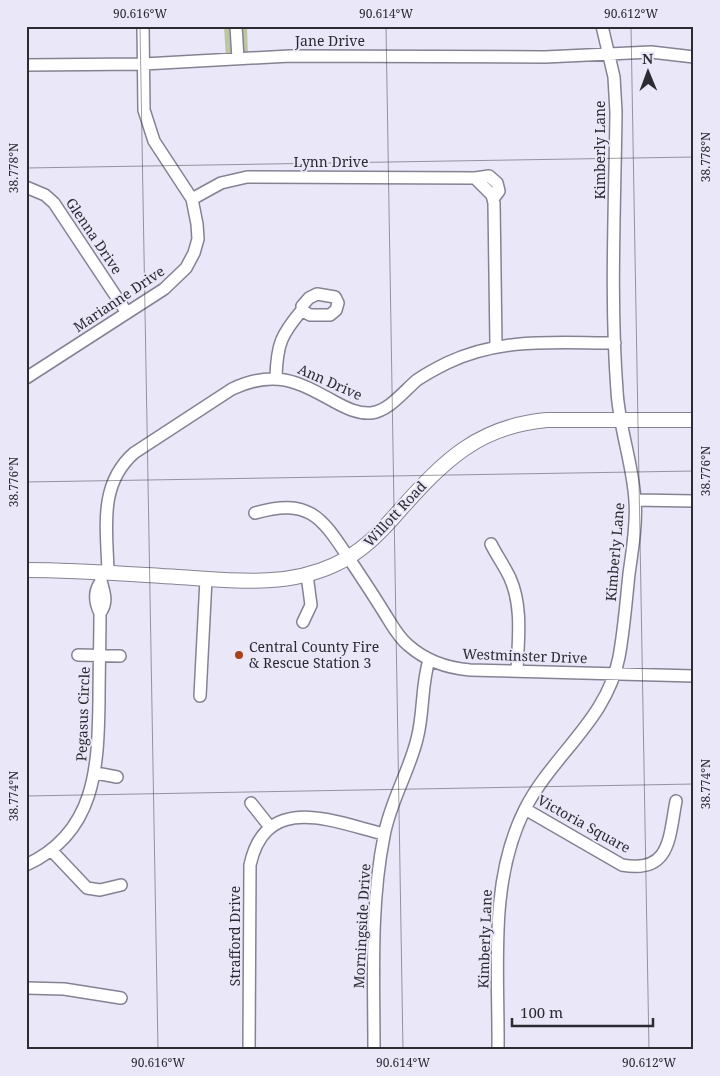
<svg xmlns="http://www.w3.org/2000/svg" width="720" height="1076" viewBox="0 0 720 1076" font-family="'Noto Serif',serif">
<rect width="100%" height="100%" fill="#eae7f9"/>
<!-- park -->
<path fill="#bcc7a2" d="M224,26H247L248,58L226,60Z"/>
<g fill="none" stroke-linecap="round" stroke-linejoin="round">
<!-- minor casing -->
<g stroke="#858293" stroke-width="14">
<path id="minor" d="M236,26L238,59
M26,65L144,64L290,56L545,57L651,52L694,57
M475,178L489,176L497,183L499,191L493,199
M26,187L45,195L54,203L127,313
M192,199L221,183L247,177L475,178L492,195L494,203L496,345
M317,294L335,297L338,303L336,310L330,315H310L303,311L302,306L309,298Z
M276,377C277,344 281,335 302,310
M26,378L164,289L186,268L194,253L198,239L197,224L192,199L154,141L144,110L143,26
M635,500L694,501
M255,513C310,497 322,518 350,560C362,578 374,596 385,614C392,625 398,637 408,645C426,661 446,668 470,670L694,676
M491,544C497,556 505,567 510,578C523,607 518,641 517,671
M108,572C107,529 98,485 134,453L232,389C275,369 297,381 335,402C346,408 358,414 371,413C389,411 404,391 417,380C426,374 437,368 447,363C502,337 555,343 615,343
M100,583C94,592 95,603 100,613
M303,622L311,605L307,575
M78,655L120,656
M200,696L206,579
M96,773L117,777
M251,803L270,827
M525,809L622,865C671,874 669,837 676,801
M51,850L87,888L100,890L121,885
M26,865C96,833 98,767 99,701C99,672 100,642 100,613C111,599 100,587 100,572
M26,988L64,989L121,998
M249,1050L250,865C266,791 334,822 384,834
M374,1050C374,979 370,906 384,836C390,802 409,772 417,739C424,713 421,686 429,660
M498,1050C499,970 488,882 525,809C553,754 607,720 619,657C624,630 626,602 629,574C632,551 637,525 635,501C633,464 619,428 617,391C610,298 615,204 616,112L614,77L602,26"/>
</g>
<!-- major casing -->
<g stroke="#858293" stroke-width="16">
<path id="major" d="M26,570C77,570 127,574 178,577C231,580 284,588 334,565C361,553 381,532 400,510C444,461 478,426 547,420H694"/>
</g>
<!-- minor -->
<use href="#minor" stroke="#fff" stroke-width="11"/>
<!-- major -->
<use href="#major" stroke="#fff" stroke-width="14"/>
</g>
<!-- ticks -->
<path fill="none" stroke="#2c2b32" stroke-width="1" stroke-opacity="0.45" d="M140,26L158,1050M386,26L403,1050M631,26L649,1050M26,168L694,157M26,482L694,471M26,796L694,784"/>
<!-- markers -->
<circle fill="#a8411c" stroke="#eae7f9" stroke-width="2" cx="239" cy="655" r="5"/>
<g text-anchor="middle" stroke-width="4" stroke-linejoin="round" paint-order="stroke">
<!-- street labels -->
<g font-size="14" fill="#2c2b32" stroke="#eae7f9">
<text x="330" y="46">Jane Drive</text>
<text transform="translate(600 150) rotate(-90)" y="5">Kimberly Lane</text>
<text x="331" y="167">Lynn Drive</text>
<text transform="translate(94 236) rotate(56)" y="5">Glenna Drive</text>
<text transform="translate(119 299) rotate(-34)" y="5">Marianne Drive</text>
<text transform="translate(330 382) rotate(24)" y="5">Ann Drive</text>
<text transform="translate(395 514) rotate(-47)" y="5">Willott Road</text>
<text transform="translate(615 552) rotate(-85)" y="5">Kimberly Lane</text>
<text transform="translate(525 656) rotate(2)" y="5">Westminster Drive</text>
<text transform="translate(83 714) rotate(-88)" y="5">Pegasus Circle</text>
<text transform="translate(584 824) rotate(29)" y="5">Victoria Square</text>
<text transform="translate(362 926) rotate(-87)" y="5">Morningside Drive</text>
<text transform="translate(235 936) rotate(-90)" y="5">Strafford Drive</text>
<text transform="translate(485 939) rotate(-88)" y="5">Kimberly Lane</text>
</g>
<!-- poi labels -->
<g font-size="14" fill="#2c2b32" stroke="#eae7f9" text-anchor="start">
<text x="249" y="652">Central County Fire<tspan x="249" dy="16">&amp; Rescue Station 3</tspan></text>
</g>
</g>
<!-- border -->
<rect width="720" height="1076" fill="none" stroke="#eae7f9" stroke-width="55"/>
<!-- north arrow -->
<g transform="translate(648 72) rotate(359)" stroke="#eae7f9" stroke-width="4" paint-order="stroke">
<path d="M0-4L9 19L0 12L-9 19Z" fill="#2c2b32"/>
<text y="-8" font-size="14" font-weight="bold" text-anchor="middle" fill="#2c2b32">N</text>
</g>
<!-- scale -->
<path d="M512 1018v8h141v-8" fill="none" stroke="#2c2b32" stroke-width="2.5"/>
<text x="520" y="1018" font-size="15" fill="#2c2b32" stroke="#eae7f9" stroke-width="4" paint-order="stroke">100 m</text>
<rect x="28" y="28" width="664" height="1020" fill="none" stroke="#2c2b32" stroke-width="2"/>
<g font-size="12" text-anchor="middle" fill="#2c2b32">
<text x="140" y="18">90.616°W</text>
<text x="386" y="18">90.614°W</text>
<text x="631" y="18">90.612°W</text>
<text transform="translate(706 157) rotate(-90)" y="4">38.778°N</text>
<text transform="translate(14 168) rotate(-90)" y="4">38.778°N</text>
<text transform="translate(706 471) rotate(-90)" y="4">38.776°N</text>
<text transform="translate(14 482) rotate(-90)" y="4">38.776°N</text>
<text transform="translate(706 784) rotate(-90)" y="4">38.774°N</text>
<text transform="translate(14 796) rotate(-90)" y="4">38.774°N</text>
<text x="158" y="1067">90.616°W</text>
<text x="403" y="1067">90.614°W</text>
<text x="649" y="1067">90.612°W</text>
</g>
</svg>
